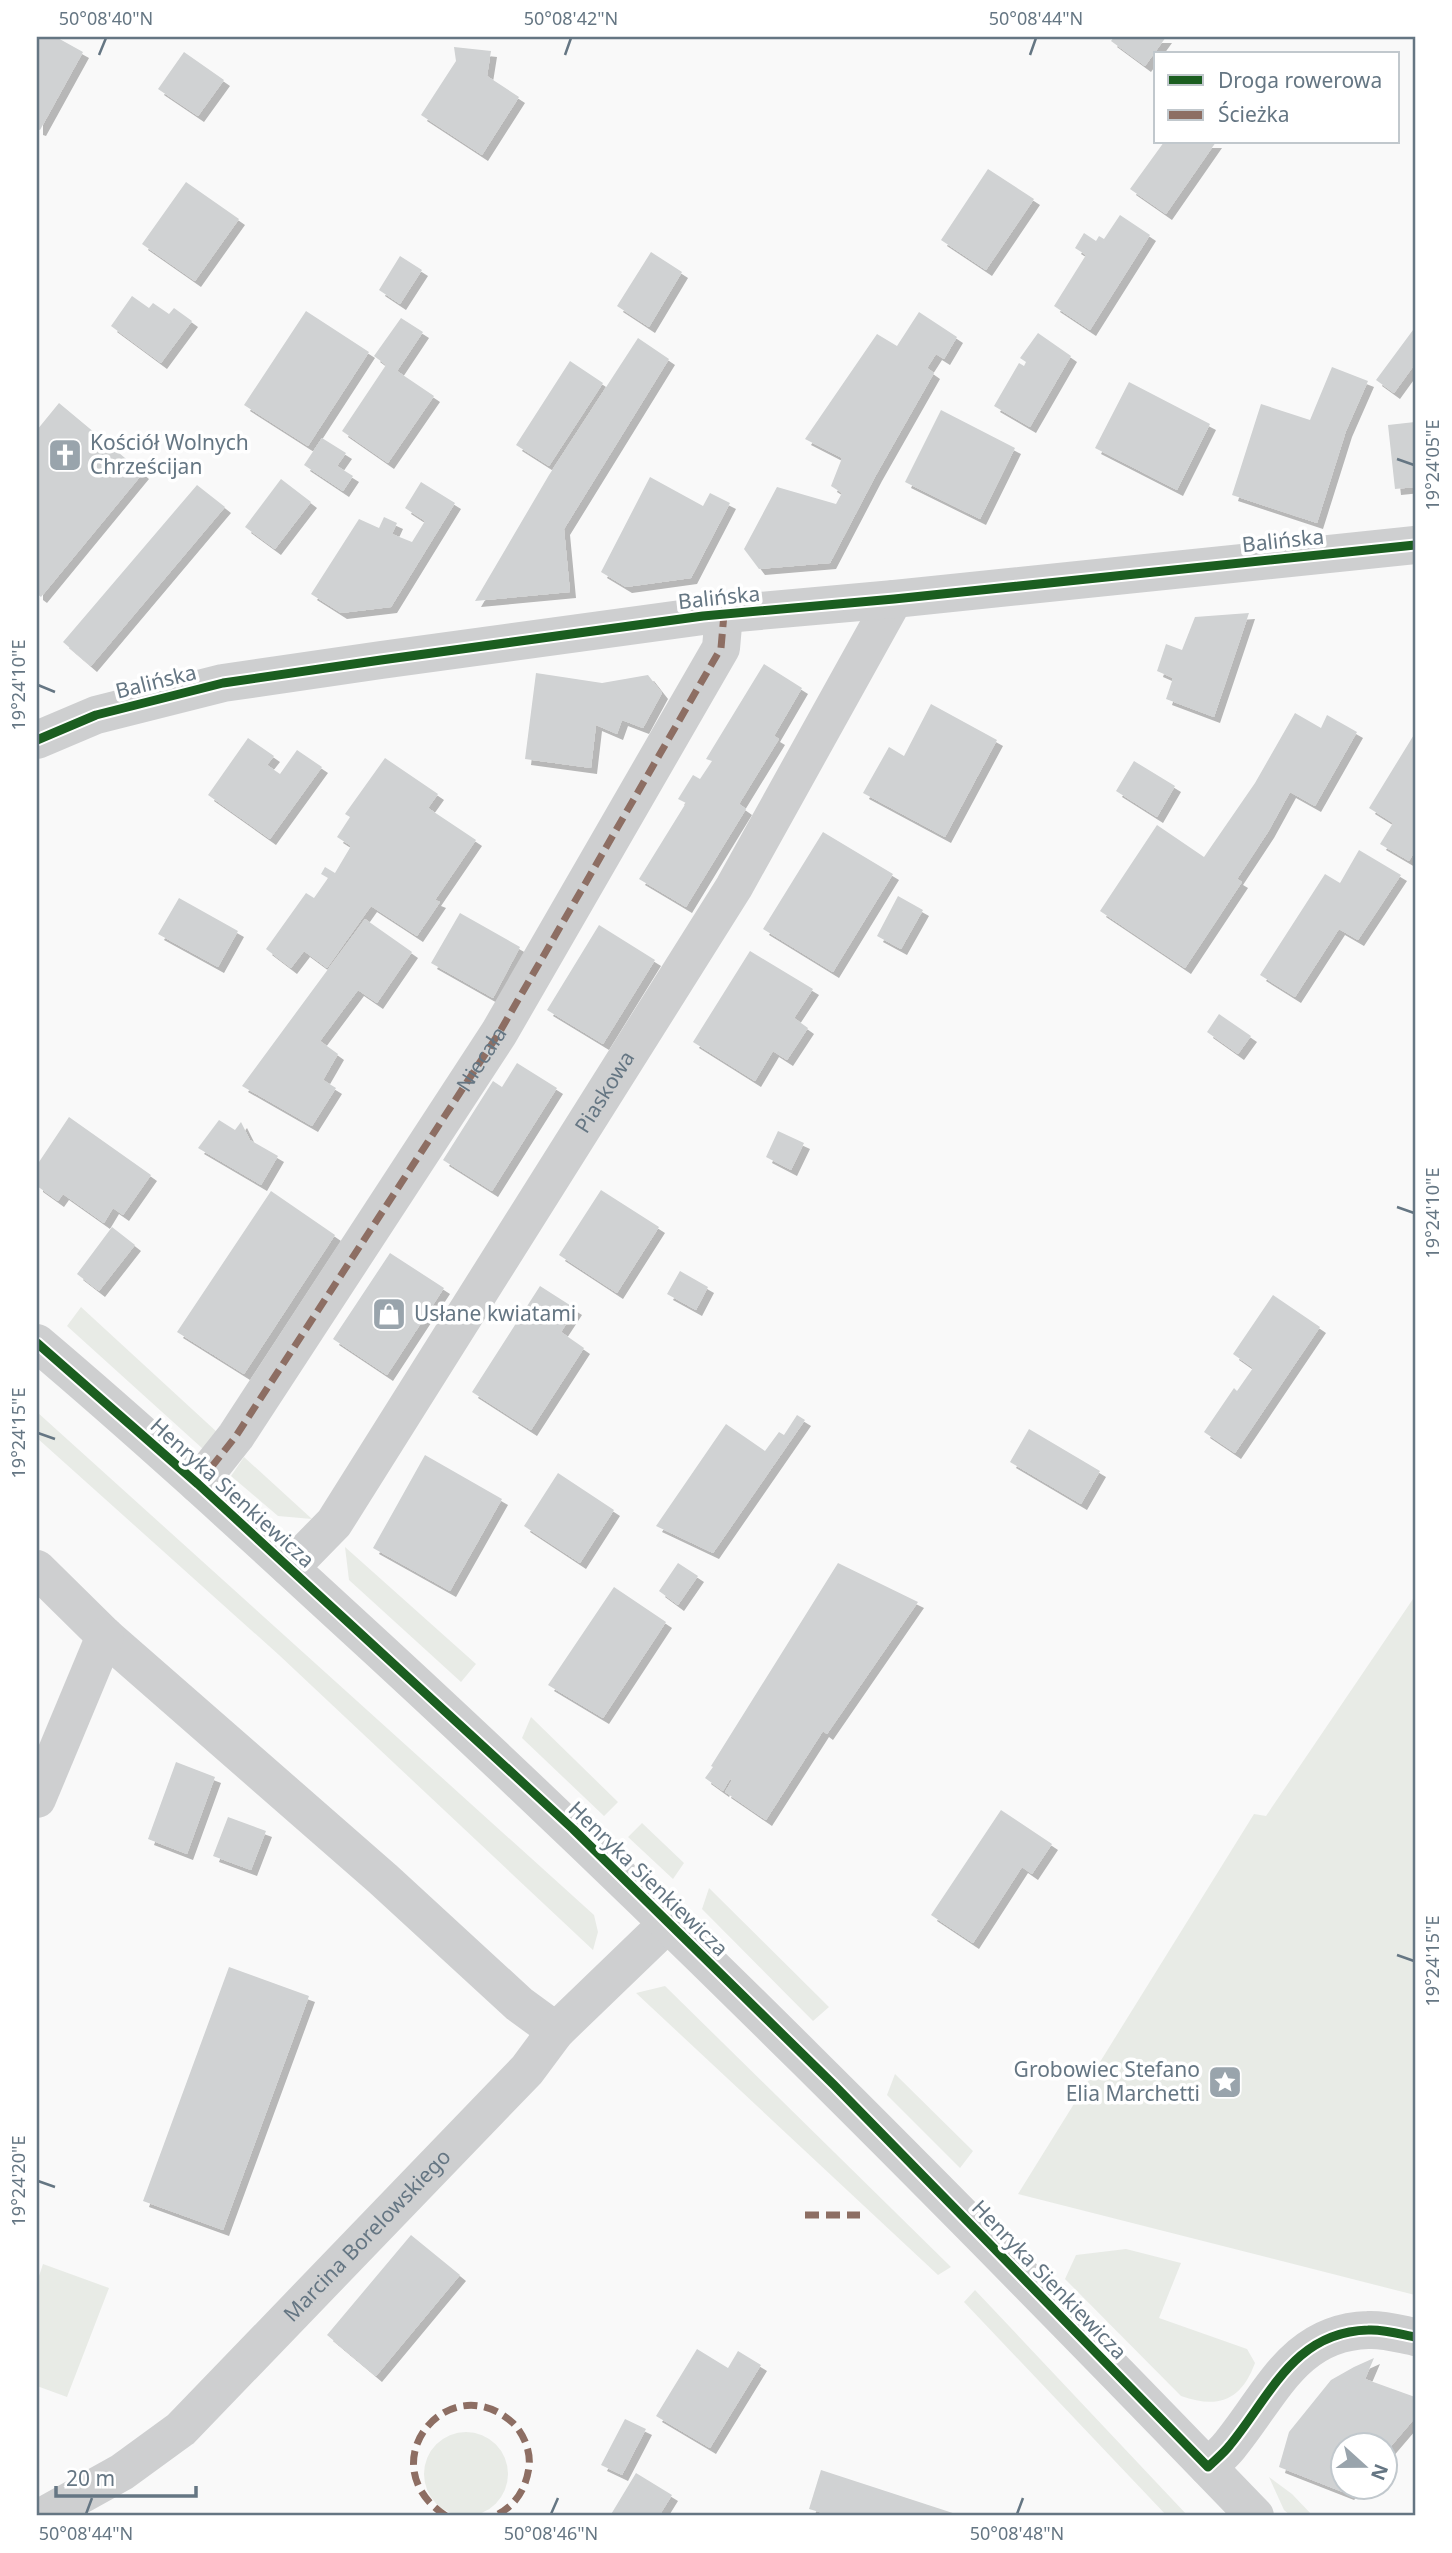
<svg xmlns="http://www.w3.org/2000/svg" width="1452" height="2553" viewBox="0 0 1452 2553" font-family="'Noto Sans',sans-serif">
<defs>
<filter id="shadow"><feDropShadow dx="6" dy="6" stdDeviation="0" flood-color="#0004"/></filter>
</defs>
<rect width="100%" height="100%" fill="#f9f9f9"/>
<!-- green -->
<path fill="#e8ebe6" d="M81,1307L218,1433L203,1449L67,1326Z
M37,1412L594,1915L598,1932L593,1950L279,1655L37,1438Z
M244,1457L312,1519L278,1516L231,1476Z
M345,1547L476,1664L461,1682L349,1580Z
M1415,1596V2295L1018,2194L1254,1814L1266,1816Z
M531,1717L618,1802L604,1816L522,1738Z
M642,1823L684,1863L673,1879L628,1837Z
M709,1888L829,2007L813,2021L702,1909Z
M665,1986L951,2267L938,2275L636,1993Z
M895,2074L973,2151L960,2168L887,2095Z
M1126,2249L1181,2263L1159,2318L1247,2349L1255,2363C1241,2401 1218,2409 1181,2396L1065,2279L1076,2255Z
M43,2264L109,2288L67,2397L37,2386V2282Z
M975,2290L1188,2516H1167L964,2302Z
M424 2474a42 42 0 1 1 84 0a42 42 0 1 1-84 0Z
M1269,2477L1292,2494L1313,2516H1291L1284,2510Z"/>
<!-- building -->
<path fill="#d0d2d3" filter="url(#shadow)" d="M37,37H56L83,52L40,130L37,129Z
M1114,37H1166L1145,66L1111,41Z
M454,47L491,51L487,76L519,97L482,155L421,115L456,61Z
M184,52L224,80L198,116L158,89Z
M1164,142H1216L1166,214L1130,189Z
M988,169L1034,199L986,270L941,240Z
M186,182L239,219L195,281L142,244Z
M1120,215L1150,235L1090,330L1054,306L1086,255L1075,248L1084,233L1096,241L1099,236L1104,239Z
M651,252L682,272L649,327L617,306Z
M400,256L422,270L400,304L379,290Z
M132,296L149,308L153,303L169,314L174,308L192,321L161,363L111,326Z
M306,311L369,352L308,446L244,405Z
M919,312L957,337L944,359L936,354L927,368L934,373L876,475L830,563L759,569L744,549L777,487L836,504L842,493L831,486L842,458L805,439L877,334L897,346Z
M401,318L423,332L397,371L434,396L388,463L342,431L386,365L374,356Z
M1413,330L1415,331V364L1394,393L1376,380Z
M1038,333L1071,356L1030,427L994,406L1019,363L1024,366L1026,362L1020,358Z
M638,338L669,359L564,529L570,592L475,601L549,475Z
M570,361L603,383L549,466L516,445Z
M1332,367L1368,381L1346,431L1317,523L1232,495L1261,404L1310,420Z
M1129,382L1210,424L1177,490L1095,448Z
M59,403L143,473L41,597L37,594V430Z
M941,410L1015,448L980,519L905,482Z
M1415,422V487L1395,489L1388,425Z
M322,438L346,453L337,466L353,476L343,491L304,465Z
M650,477L703,506L710,493L730,503L691,578L626,587L601,572Z
M281,479L311,502L275,549L245,527Z
M421,482L455,503L391,607L341,613L311,594L359,519L379,528L384,517L397,523L392,534L412,542L425,521L405,508Z
M197,485L225,507L91,666L63,642Z
M1249,613L1214,717L1166,699L1173,678L1157,671L1166,644L1182,650L1195,617Z
M764,664L802,688L774,736L779,739L739,804L746,809L686,907L639,879L686,803L678,799L693,775L700,779L712,761L706,759Z
M536,673L602,683L648,675L662,693L643,728L622,720L617,734L596,725L591,768L525,759Z
M931,704L997,740L945,837L863,793L889,747L904,756Z
M1295,713L1321,728L1327,715L1357,732L1315,806L1290,792L1268,832L1237,879L1242,882L1185,968L1100,911L1157,825L1204,857L1255,783Z
M1415,733V851L1409,861L1380,844L1393,823L1369,808Z
M248,738L274,756L267,765L280,774L297,750L322,767L270,839L208,795Z
M385,758L438,794L428,808L476,840L435,900L440,902L417,936L371,906L327,968L304,951L291,968L266,949L306,893L314,898L328,878L321,874L325,867L335,873L351,846L337,837L350,817L345,814Z
M1134,761L1175,786L1157,817L1116,791Z
M823,832L893,874L833,972L763,929Z
M1359,850L1401,875L1358,940L1339,929L1295,997L1260,975L1325,874L1340,883Z
M898,896L923,910L901,949L877,936Z
M179,898L238,931L218,967L158,934Z
M460,913L520,947L493,998L431,963Z
M365,919L412,952L377,1003L358,990L320,1041L338,1054L323,1080L336,1088L312,1126L242,1086Z
M599,925L655,960L603,1044L547,1010Z
M750,951L813,989L794,1018L808,1028L787,1060L773,1051L755,1081L693,1042Z
M1219,1014L1251,1036L1238,1054L1207,1032Z
M517,1063L557,1088L492,1191L443,1160L493,1081L502,1087Z
M69,1117L151,1175L123,1215L113,1208L104,1223L63,1194L58,1201L37,1186V1165Z
M219,1120L235,1130L241,1122L250,1140L278,1156L261,1185L198,1148Z
M778,1131L804,1143L791,1170L766,1157Z
M601,1190L659,1227L617,1293L559,1255Z
M271,1191L335,1235L244,1374L177,1332Z
M112,1227L135,1245L99,1291L77,1274Z
M390,1253L444,1288L387,1375L333,1339Z
M680,1271L708,1287L696,1310L667,1294Z
M540,1286L576,1309L561,1332L584,1348L531,1430L472,1392Z
M1273,1295L1320,1327L1235,1453L1204,1432L1234,1388L1237,1391L1253,1368L1233,1354Z
M797,1415L805,1420L713,1553L656,1526L726,1424L765,1451L779,1432L784,1435Z
M1029,1429L1100,1471L1081,1504L1010,1462Z
M425,1455L502,1499L450,1591L373,1548Z
M558,1473L614,1510L580,1563L524,1526Z
M678,1563L698,1576L678,1605L659,1591Z
M838,1563L918,1602L827,1734L823,1731L766,1820L725,1792L732,1780L730,1779L723,1791L705,1778L713,1767L711,1766Z
M614,1587L666,1622L603,1718L548,1685Z
M176,1762L215,1777L187,1854L148,1839Z
M1001,1810L1052,1844L1032,1874L1022,1867L973,1943L931,1915Z
M228,1817L266,1831L251,1870L213,1856Z
M229,1967L309,1996L223,2230L143,2201Z
M411,2235L460,2275L376,2376L327,2335Z
M697,2349L728,2368L738,2351L761,2365L710,2448L656,2416Z
M1374,2358L1365,2379L1415,2397V2418L1386,2452V2444L1343,2445V2487H1355L1348,2494L1279,2467L1289,2432L1331,2380L1354,2367Z
M625,2419L646,2429L622,2475L601,2465Z
M821,2470L962,2516H833L809,2509Z
M636,2473L672,2495L659,2516H610Z"/>
<g fill="none" stroke-linecap="round" stroke-linejoin="round">
<!-- minor -->
<g stroke="#cecfd0" stroke-width="38">
<path id="s1" d="M198,1484L236,1436L499,1033L721,648L724,614"/>
<path id="s2" d="M290,1568L334,1523L734,887L894,599"/>
<path d="M37,1569L105,1636L383,1879L519,2004L556,2031"/>
<path d="M37,1799L105,1636"/>
<path d="M1208,2467C1215,2460 1224,2453 1230,2445C1271,2395 1294,2332 1368,2330C1383,2329 1400,2334 1415,2337"/>
<path id="s3" d="M43,2516L122,2472L181,2429L527,2070L556,2031L668,1923"/>
</g>
<!-- tertiary -->
<path stroke="#cecfd0" stroke-width="38" d="M37,740L96,715L223,683L381,660L703,616L894,599L1415,545
M37,1343C141,1431 241,1523 341,1615C657,1904 958,2208 1255,2516"/>
<!-- quiet -->
<path stroke="#8d6e63" stroke-width="7" stroke-dasharray="14 7" stroke-linecap="butt" d="M198,1484L236,1436L499,1033L721,648L724,614
M805,2215H860
M446,2516C367,2464 449,2365 513,2423C524,2434 531,2452 529,2467C526,2489 515,2507 494,2516"/>
<!-- cycleway casing -->
<g stroke="#fff" stroke-width="13">
<path id="cycleway" d="M37,740L96,715L223,683L381,660L703,616L894,599L1415,545
M37,1343L198,1484L573,1829L834,2085L1208,2467C1215,2460 1224,2453 1230,2445C1271,2395 1294,2332 1368,2330C1383,2329 1400,2334 1415,2337"/>
</g>
<!-- cycleway -->
<use href="#cycleway" stroke="#1b5e20" stroke-width="9"/>
</g>
<!-- ticks -->
<path fill="none" stroke="#657683" stroke-width="2.5" d="M99,55L106,38M565,55L571,38M1030,55L1036,38M1397,459L1414,465M38,685L55,692M1397,1207L1414,1213M38,1433L55,1439M1397,1955L1414,1961M38,2181L55,2187M86,2514L92,2498M551,2514L558,2498M1017,2514L1023,2498"/>
<!-- icons -->
<defs>
<g id="church-square" transform="scale(1.75)"><rect x="-9" y="-9" width="18" height="18" rx="4" fill="#99a4ac" stroke="#fff"/><path d="M-1.2-6h2.4v3.5h3.3v2.4h-3.3V6h-2.4V-.1h-3.3v-2.4h3.3Z" fill="#fff"/></g>
<g id="shop-square" transform="scale(1.75)"><rect x="-9" y="-9" width="18" height="18" rx="4" fill="#99a4ac" stroke="#fff"/><path d="M-5-2.5h2.3a2.7 3.5 0 0 1 5.4 0H5L5.5 6h-11ZM-1.5-2.5h3a1.5 2.3 0 0 0-3 0Z" fill="#fff"/></g>
<g id="sight-square" transform="scale(1.75)"><rect x="-9" y="-9" width="18" height="18" rx="4" fill="#99a4ac" stroke="#fff"/><path d="M0-6L1.8-2.2L6-1.7L2.9 1.2L3.7 5.4L0 3.3L-3.7 5.4L-2.9 1.2L-6-1.7L-1.8-2.2Z" fill="#fff"/></g>
</defs>
<g fill-rule="evenodd">
<use href="#church-square" x="65" y="455"/>
<use href="#shop-square" x="389" y="1314"/>
<use href="#sight-square" x="1225" y="2082"/>
</g>
<g text-anchor="middle" stroke-width="7" stroke-linejoin="round" paint-order="stroke">
<!-- poi labels -->
<g font-size="21" fill="#657683" stroke="#fff" text-anchor="start">
<text x="90" y="450">Kościół Wolnych<tspan x="90" dy="24">Chrześcijan</tspan></text>
<text x="414" y="1321">Usłane kwiatami</text>
<text x="1200" y="2077" text-anchor="end">Grobowiec Stefano<tspan x="1200" dy="24">Elia Marchetti</tspan></text>
</g>
<!-- street labels -->
<g font-size="21" fill="#657683" stroke="#fff">
<text transform="translate(1283 541) rotate(-6)" y="7">Balińska</text>
<text transform="translate(719 598) rotate(-6)" y="7">Balińska</text>
<text transform="translate(156 682) rotate(-14)" y="7">Balińska</text>
<text dy="7" stroke="none"><textPath href="#s1" startOffset="511">Niecała</textPath></text>
<text dy="7" stroke="none"><textPath href="#s2" startOffset="572">Piaskowa</textPath></text>
<text transform="translate(232 1493) rotate(42)" y="7">Henryka Sienkiewicza</text>
<text transform="translate(648 1879) rotate(44)" y="7">Henryka Sienkiewicza</text>
<text dy="7" stroke="none"><textPath href="#s3" startOffset="432">Marcina Borelowskiego</textPath></text>
<text transform="translate(1049 2280) rotate(46)" y="7">Henryka Sienkiewicza</text>
</g>
</g>
<!-- border -->
<rect width="1452" height="2553" fill="none" stroke="#ffffff" stroke-width="77"/>
<!-- legend -->
<rect x="1154" y="52" width="245" height="91" fill="#ffffff" stroke="#c1c8cd" stroke-width="2"/>
<rect x="1168" y="75" width="35" height="10" fill="#1b5e20" stroke="#c1c8cd" stroke-width="2"/>
<text x="1218" y="88" font-size="21" fill="#657683">Droga rowerowa</text>
<rect x="1168" y="110" width="35" height="10" fill="#8d6e63" stroke="#c1c8cd" stroke-width="2"/>
<text x="1218" y="122" font-size="21" fill="#657683">Ścieżka</text>
<!-- north arrow -->
<g transform="translate(1364 2466) rotate(111)"><circle r="33" fill="#ffffff" stroke="#c1c8cd" stroke-width="2"/>
<path d="M0-5L12 26L0 18L-12 26Z" fill="#99a4ac"/>
<text y="-10" font-size="19" font-weight="bold" text-anchor="middle" fill="#657683">N</text>
</g>
<!-- scale -->
<path d="M56 2486v10h140v-10" fill="none" stroke="#657683" stroke-width="3.5"/>
<text x="66" y="2486" font-size="21" fill="#657683" stroke="#ffffff" stroke-width="5" paint-order="stroke">20 m</text>
<rect x="38" y="38" width="1376" height="2476" fill="none" stroke="#657683" stroke-width="2.5"/>
<g font-size="18" text-anchor="middle" fill="#657683">
<text x="106" y="25">50°08'40"N</text>
<text x="571" y="25">50°08'42"N</text>
<text x="1036" y="25">50°08'44"N</text>
<text transform="translate(1433 465) rotate(-90)" y="6">19°24'05"E</text>
<text transform="translate(19 685) rotate(-90)" y="6">19°24'10"E</text>
<text transform="translate(1433 1213) rotate(-90)" y="6">19°24'10"E</text>
<text transform="translate(19 1433) rotate(-90)" y="6">19°24'15"E</text>
<text transform="translate(1433 1961) rotate(-90)" y="6">19°24'15"E</text>
<text transform="translate(19 2181) rotate(-90)" y="6">19°24'20"E</text>
<text x="86" y="2540">50°08'44"N</text>
<text x="551" y="2540">50°08'46"N</text>
<text x="1017" y="2540">50°08'48"N</text>
</g>
</svg>
